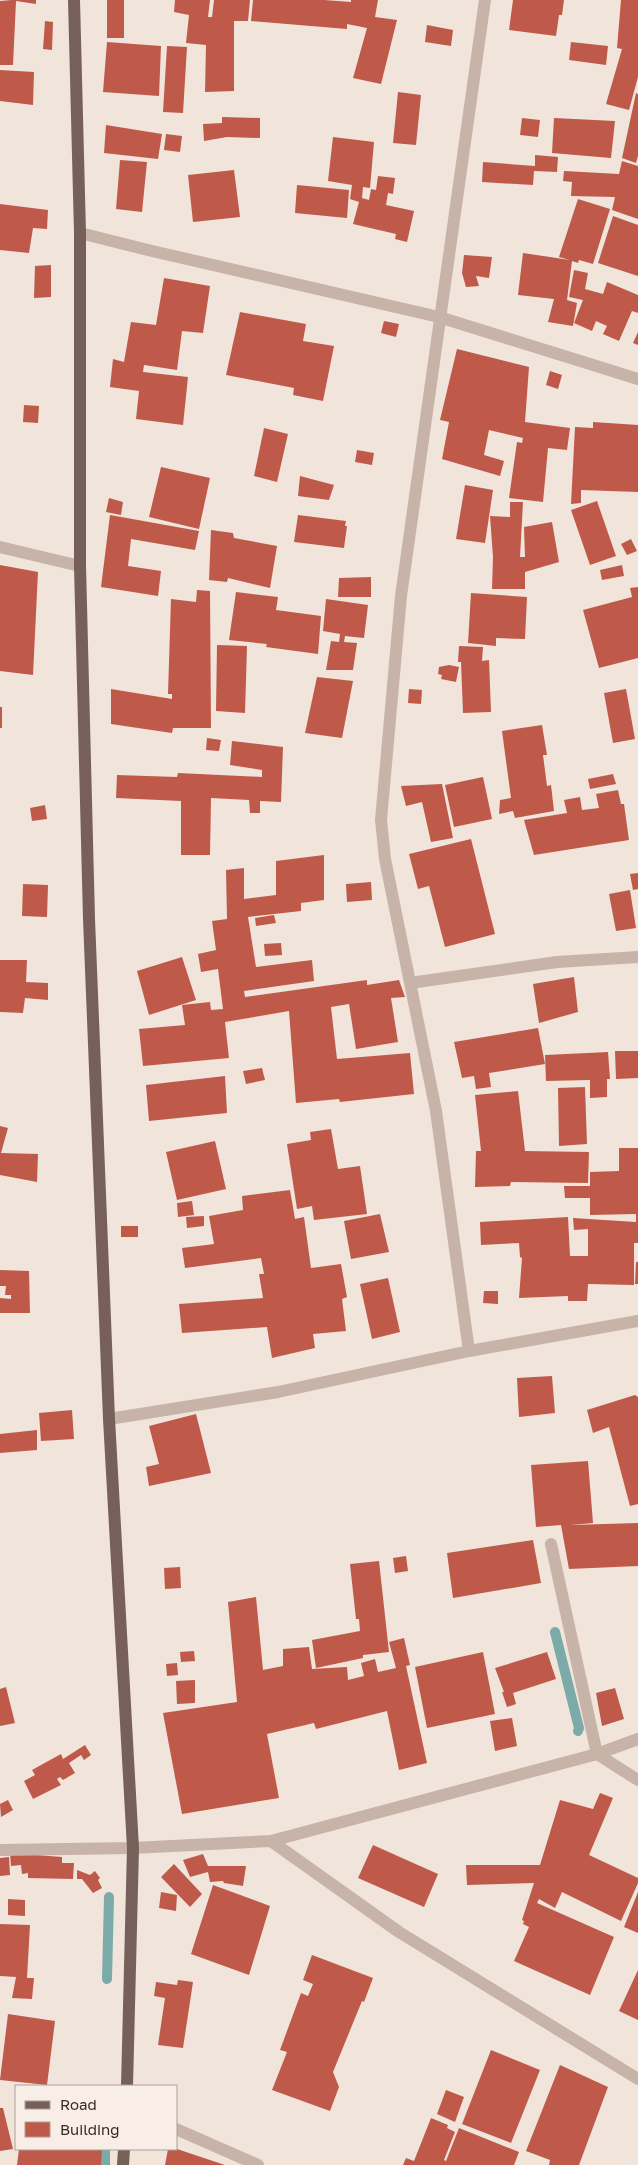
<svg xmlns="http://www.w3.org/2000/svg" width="638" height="2165" viewBox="0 0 638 2165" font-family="'Golos Text',sans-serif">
<rect width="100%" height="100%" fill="#f0e4db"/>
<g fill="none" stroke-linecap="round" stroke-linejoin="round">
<!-- stream -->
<path stroke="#7baba8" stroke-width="10" d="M555,1632L579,1728L578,1731
M107,1979L109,1897
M105,2165V2149"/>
</g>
<!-- building -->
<path fill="#bf5a4a" d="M12,0H36V4L16,1L13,65H0V1Z
M107,0H124V38H107Z
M175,0H210L208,17H212L214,0H250L248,21H234V91L205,92L206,45L186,43L189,15L174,12Z
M253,0H324L351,2V0H378L375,17L397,20L381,84L353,78L367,28L347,24V29L251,21Z
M513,0H564L562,15H559L556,36L509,30Z
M621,0H638V77L629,110L606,104L622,49L617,48Z
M45,21L53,22L52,50L43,49Z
M427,25L453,30L451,46L425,42Z
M107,42L161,46L159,96L103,92Z
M571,42L608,46L606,65L569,60Z
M167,46L187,47L183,113L163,112Z
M0,70L34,72L33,105L0,101Z
M398,92L421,95L416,145L393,143Z
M636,93L638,94V156L636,163L622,158Z
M222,117L260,118V138L227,137L204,141L203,124L222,123Z
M522,118L540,120L538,137L520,135Z
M554,118L615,121L611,158L552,153Z
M106,125L162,134L158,159L104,153Z
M166,134L182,136L180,152L164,150Z
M333,137L374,142L370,188L363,187L362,198L369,200L371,189L376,190L378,176L395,178L393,194L388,193L386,205L414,211L407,242L395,239L396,234L353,224L359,202L350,199L352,185L328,181Z
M535,155L558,157L557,172L534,171L533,185L482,182L483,162L535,166Z
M120,160L147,162L142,212L116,209Z
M622,161L638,166V219L612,210L615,197L571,196L572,182L563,181L564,171L619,174Z
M234,170L240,217L193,222L188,175Z
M297,185L349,190L347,218L295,213Z
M578,199L610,209L593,264L579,260L578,263L572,261L567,300L577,303L573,326L548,322L554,299L518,295L523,253L570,260L559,257Z
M0,204L48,210L47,229L33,228L29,253L0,250Z
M613,216L638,225V276L598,263Z
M464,255L492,257L489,278L476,276L479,286L466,287L462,273Z
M51,265V297L34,298L35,266Z
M574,270L588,273L585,289L603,294L607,282L638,295V313L632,311L619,341L603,334L607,326L596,321L592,331L574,323L583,300L569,297Z
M164,278L210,286L203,333L182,331L177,370L144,365L143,372L188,377L183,425L136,419L139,391L110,387L113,359L124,362L131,322L156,325Z
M240,312L306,324L303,341L334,346L323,401L293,395L294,388L226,375Z
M384,321L399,324L396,337L381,333Z
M638,332V345L633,343Z
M457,349L529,367L525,422L570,428L567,450L548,448L543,502L509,498L517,442L522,443L523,438L489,430L484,455L504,461L500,476L442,459L449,422L440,420Z
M550,371L562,375L558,389L546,385Z
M24,405L39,406L38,423L23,422Z
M593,422L638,425V492L581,490V503L571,504L575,427L593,428Z
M264,428L288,434L277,482L254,476Z
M357,450L374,453L372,465L355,462Z
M161,467L210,478L199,529L149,517Z
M300,476L334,485L329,500L298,496Z
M465,485L493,490L485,543L456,539Z
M109,498L123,502L121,515L106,512Z
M597,501L616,556L590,565L571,510Z
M510,502H523L520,557H525L524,527L552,522L559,562L525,572V589H492L493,557L490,516L510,517Z
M110,515L199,531L195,550L131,539L128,566L161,571L158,596L101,587Z
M298,515L346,521L345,526H347L344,548L294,542Z
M211,530L233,533L234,538L277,546L270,588L228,578L227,582L209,580Z
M631,539L637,551L627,555L621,544Z
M0,565L38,572L33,675L0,671Z
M622,565L624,576L602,580L600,570Z
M371,577V597H338L339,578Z
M638,587V658L599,668L583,610L632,597L630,588Z
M197,590L210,591L211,728H173L172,733L111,724V689L172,699V694H168L171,599L196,602Z
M236,592L278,597L276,610L321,616L318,654L266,647L267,644L229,640Z
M471,593L527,597L525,639L496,638V646L468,643Z
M326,599L368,605L364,638L345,636L344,642L357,643L353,670H326L331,641L339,642L340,634L323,631Z
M217,645L247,646L245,713L216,711Z
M459,646L483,647L482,661L489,660L491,712L463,713L461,662H458Z
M449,665L459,667L456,682L441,679L442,675L438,674L439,667Z
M317,677L353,681L342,738L305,733Z
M409,689L422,690L421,704L408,703Z
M626,689L635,739L613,743L604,693Z
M0,707H2V728H0Z
M542,725L547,755H543L547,786L551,785L554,811L515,818L513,811L499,814L500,800L511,798L502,731Z
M207,738L221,740L219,751L206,750Z
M232,741L283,747L281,802L260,801V813H250L249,800L211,798L210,855H181V801L116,798L117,775L177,777L178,773L262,777V770L230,765Z
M613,774L616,784L590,789L588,779Z
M483,777L492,819L454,827L445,785Z
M442,784L453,838L431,842L422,802L406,806L401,786Z
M618,790L621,804H624L629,840L534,855L524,820L567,813L564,800L580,797L582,810L599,808L596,794Z
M45,805L47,819L32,821L30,808Z
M471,839L495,934L445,947L429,886L418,889L409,854Z
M324,855V900L301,903V911L248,917L256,967L312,960L314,981L244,991L245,997L367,980V985L399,980L405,997L391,998L398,1042L356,1049L349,1004L331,1007L337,1059L410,1053L414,1094L340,1102L339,1099L296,1103L289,1011L225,1022L229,1058L143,1066L139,1029L185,1025L182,1005L210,1002L211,1010L223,1009L218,969L201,972L198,954L216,950L212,921L227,919L226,870L244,868V899L276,895V861Z
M638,873V889L633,890L630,874Z
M371,882L372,900L347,902L346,884Z
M23,884L48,885L47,917L22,916Z
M630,890L636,928L616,931L609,894Z
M274,915L276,923L256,926L255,918Z
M281,943L282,955L265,956L264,944Z
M182,957L196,1000L149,1015L137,971Z
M0,960H27L26,982L48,983V1000L25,998L23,1013L0,1012Z
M574,977L578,1012L539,1023L533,984Z
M538,1028L545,1064L489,1073L491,1087L476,1089L474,1076L462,1078L454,1042Z
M615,1051H638V1078L616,1079Z
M608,1052L610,1079H607V1097L590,1098V1080L546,1081L545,1055Z
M262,1068L265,1080L246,1084L243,1071Z
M225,1076L227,1113L149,1121L146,1085Z
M585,1087L587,1144L559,1146L558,1088Z
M518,1091L525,1151L589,1152L588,1183L511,1182L510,1186L475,1187L476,1151H481L475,1095Z
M0,1126L8,1128L1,1153L38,1154L37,1182L0,1175Z
M331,1129L338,1169L360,1166L367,1214L314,1220L312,1206L297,1209L287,1144L311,1140L310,1132Z
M215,1141L226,1189L177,1200L166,1152Z
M619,1148H638V1243H634V1285L588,1284L587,1301H568V1296L519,1298L522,1258L520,1257L519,1243L481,1245L480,1222L568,1217L570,1256H588V1229L574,1230L573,1218L636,1222V1214L590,1215V1198H565L564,1186H590V1172L619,1171Z
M290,1190L295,1219L304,1217L311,1268L341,1264L347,1297L342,1299L346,1331L313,1334L315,1348L272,1358L267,1327L182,1333L179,1304L263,1298L259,1274H264L261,1258L185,1268L182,1248L214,1244L209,1216L243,1210L242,1196Z
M192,1201L194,1215L178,1217L177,1203Z
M380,1214L389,1252L351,1259L344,1221Z
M204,1216V1226L187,1228L186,1217Z
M121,1226H138V1237H121Z
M636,1262H638V1284H635Z
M0,1270L29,1271L30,1313H0V1298L11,1299V1295H5L6,1286H0Z
M388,1278L400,1332L372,1339L360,1284Z
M484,1291H498V1304L483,1303Z
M552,1376L555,1413L519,1417L517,1378Z
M635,1395L638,1397V1504L630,1506L609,1427L593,1433L587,1410Z
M72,1410L74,1439L41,1441L39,1413Z
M196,1414L211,1473L149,1486L146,1467L159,1464L149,1426Z
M37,1430V1450L0,1453V1434Z
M588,1461L593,1523L571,1525L638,1523V1566L569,1569L561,1525L536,1527L531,1465Z
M533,1540L541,1583L453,1598L447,1553Z
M406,1556L408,1571L395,1573L393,1558Z
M379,1561L389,1652L363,1655V1658L316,1668L312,1640L360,1631L359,1619H356L350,1564Z
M180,1567L181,1588L165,1589L164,1568Z
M256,1597L263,1670L283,1666V1649L309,1647L312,1669L347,1667L348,1680L364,1676L361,1663L375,1659L378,1672L396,1668L389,1642L404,1638L410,1665L406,1666L427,1763L399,1770L387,1711L316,1729L314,1723L267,1734L279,1798L182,1814L163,1713L237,1702L228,1602Z
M194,1651L195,1661L181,1662L180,1652Z
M483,1652L495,1714L427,1728L415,1667Z
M547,1652L556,1679L513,1693L516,1704L507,1707L502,1692H504L495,1668Z
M177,1663L178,1675L167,1676L166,1664Z
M195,1680V1703L177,1704L176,1681Z
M6,1687L15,1723L0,1726V1689Z
M615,1688L624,1719L602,1726L596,1693Z
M512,1718L517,1746L495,1751L490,1721Z
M85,1745L91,1755L84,1760L81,1755L69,1763L75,1773L63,1780L60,1777L57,1779L61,1785L33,1799L24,1781L35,1775L32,1770L61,1754L63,1759Z
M600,1793L613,1798L589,1855L638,1878V1883L621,1921L562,1892L555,1908L539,1899L537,1903L614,1937L590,1995L514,1961L529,1927L523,1924L524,1921L522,1920L534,1883L467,1885L466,1865H540L560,1800L593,1809Z
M8,1800L13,1810L1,1817L0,1804Z
M373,1845L438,1874L424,1907L358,1878Z
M10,1853L62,1857V1863H74L73,1879L28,1878V1873L22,1874L21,1865L11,1866Z
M203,1854L208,1866H246L243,1886L224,1883L223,1881L210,1882L208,1872L190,1877L183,1860Z
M9,1857L10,1875L0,1876V1858Z
M174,1864L202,1894L190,1907L161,1877Z
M77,1870L90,1875L95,1871L100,1878L98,1880L102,1888L93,1893L82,1879H77Z
M213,1885L270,1906L249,1975L191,1954Z
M161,1892L177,1895L176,1911L159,1908Z
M638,1892V1933L624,1927Z
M8,1899L25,1900V1916L8,1915Z
M0,1924L30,1925L27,1978H34L32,1999L12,1998L16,1977L0,1976Z
M312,1955L373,1978L364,2002L362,2001L333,2072L339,2087L330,2111L272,2090L287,2052L280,2050L301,1993L308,1996L313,1984L303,1980Z
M638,1970V2020L619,2011Z
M178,1980L193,1982L183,2048L158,2045L165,1998L154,1996L156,1982L177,1985Z
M8,2014L55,2021L47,2085L0,2080Z
M491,2050L540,2070L511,2143L462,2124Z
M560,2065L608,2087L579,2165H549L550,2160L526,2151Z
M446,2090L464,2097L455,2122L437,2114Z
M0,2108H3L13,2149L0,2151Z
M431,2118L448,2125L447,2128L455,2132L444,2160L446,2161L459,2128L519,2152L514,2165H403L406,2158L414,2161Z
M19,2149H102L101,2165H17Z
M168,2149H177L225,2165H165Z"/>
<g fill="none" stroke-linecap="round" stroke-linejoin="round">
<!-- minor -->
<path stroke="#c7b3a7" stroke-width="12" d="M80,233L152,251L439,317L638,379
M0,547L80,566
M410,983L557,962L638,957
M469,1351L436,1111L385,859L381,820L401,596L485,0
M109,1419L278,1392L469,1351L638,1321
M551,1544L597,1754L638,1780
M271,1841L399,1932L638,2079
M0,1850L133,1848L271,1841L597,1754L638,1739
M176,2129L258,2165"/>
<!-- major -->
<path stroke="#766059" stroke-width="12" d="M74,0L80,233V566L89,919L109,1419L133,1848L127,2086
M123,2165L124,2149"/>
</g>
<!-- legend -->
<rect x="15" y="2085" width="162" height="65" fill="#f8eee7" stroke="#aaa09a"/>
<rect x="25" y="2101" width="25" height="8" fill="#766059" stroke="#aaa09a"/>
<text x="60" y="2110" font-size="15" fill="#342a27">Road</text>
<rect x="25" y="2122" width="25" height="15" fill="#bf5a4a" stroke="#aaa09a"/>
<text x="60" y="2135" font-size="15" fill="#342a27">Building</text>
</svg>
